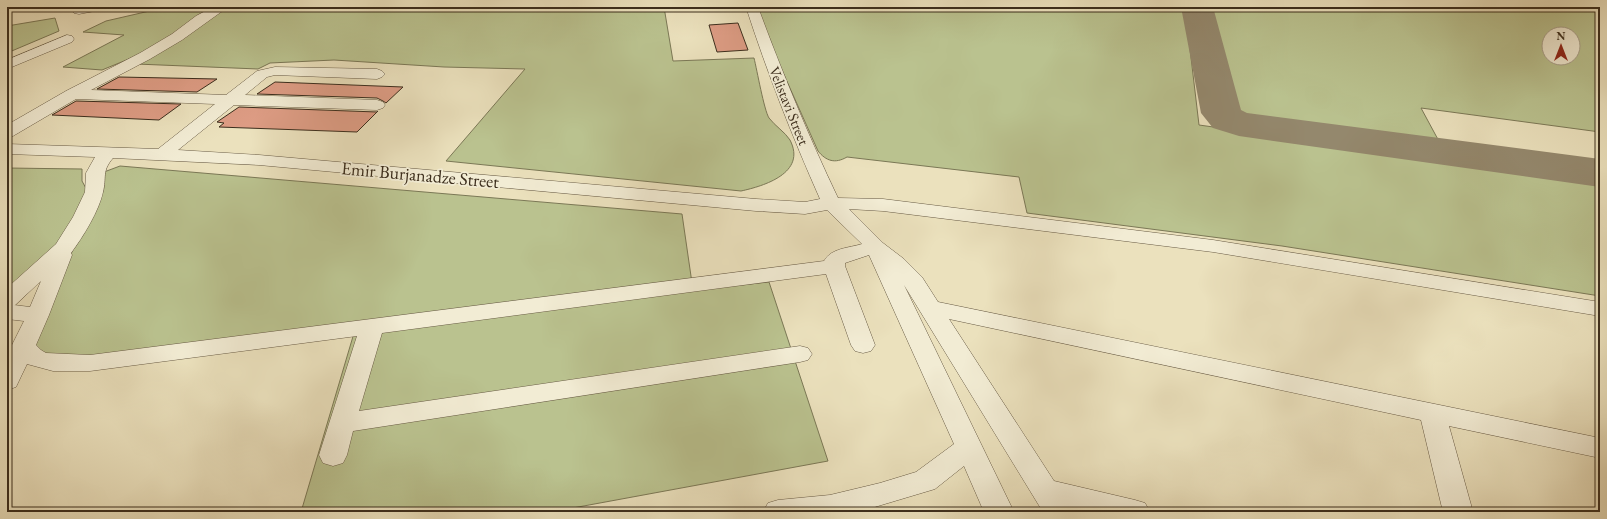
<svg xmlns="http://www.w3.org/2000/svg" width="1607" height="519" viewBox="0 0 1607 519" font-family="'EB Garamond',serif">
<rect width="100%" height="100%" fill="#ebe1bd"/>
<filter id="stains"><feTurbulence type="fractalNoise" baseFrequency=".005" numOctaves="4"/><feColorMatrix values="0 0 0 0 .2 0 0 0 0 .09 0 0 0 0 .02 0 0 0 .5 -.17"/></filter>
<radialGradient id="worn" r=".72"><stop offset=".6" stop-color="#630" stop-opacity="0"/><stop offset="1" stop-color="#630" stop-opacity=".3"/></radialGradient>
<!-- green -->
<path fill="#bac28f" stroke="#7b7856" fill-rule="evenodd" d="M167,7H215L141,54L102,70L63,67L124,35L83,32L106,21Z
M227,7H664L673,61L754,58C757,70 764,110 769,118C775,126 785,132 790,140C807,173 764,186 741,191L446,161L525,69L444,67L334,60L270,63L258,69L136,64Z
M756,7H1185L1199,125L1600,181V296L1282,246L1027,213L1019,177L847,157C835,164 826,161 818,151L765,32Z
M1211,7H1600V132L1421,108L1441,145L1239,116L1231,110ZM1549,34H1573V58H1549Z
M55,18L59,31L7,53V26Z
M120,166L682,214L693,290L769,282L828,461L551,512H301L354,333L24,362L75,245L104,172Z
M7,168L82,169V181L88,192L72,225L51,251L7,294Z"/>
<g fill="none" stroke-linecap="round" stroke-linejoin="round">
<!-- taxiway -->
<path fill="#94886d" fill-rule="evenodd" d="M1181,7H1213L1241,110L1247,113L1600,159V187L1239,136L1213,128L1201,113Z"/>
</g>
<!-- building -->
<path fill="#dd9c84" stroke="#3c2e1d" d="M738,23L748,50L717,52L709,25Z
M119,77L217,79L197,92L97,89Z
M275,82L403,87L386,103L383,101L377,98L257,94Z
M76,101L181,104L159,120L52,115Z
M239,107L377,112L378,111L357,132L219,127L224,123L217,122Z"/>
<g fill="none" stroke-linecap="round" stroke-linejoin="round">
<!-- minor casing -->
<g stroke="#685b45" stroke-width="1">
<path id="minor" d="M74,7H101L100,10L79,14L74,13L72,10Z
M213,7H228L182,40L150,59L91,90L226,95L257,71L275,67L377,69L382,71L385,74L382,77L377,79L275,75L267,77L245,95L377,100L383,102L385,105L383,108L377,110L234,105L178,150L259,155L756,199L805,202L820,199C792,136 767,72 746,7H758C782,72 808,135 838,198L883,199L1213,240L1600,302V316L1213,252L883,211L849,209L883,243L904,259L922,277L938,302L1600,438V458L1449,426L1473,512H1443L1421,420L949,319L1054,481L1135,500L1145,503L1150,512H1087L1072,508L1074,512H1043L904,285L1014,512H984L964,466L935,489L858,512H763L768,503L778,500L830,495L880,483L916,472L954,444L869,255L845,263V266L875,345L871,351L863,353L855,351L851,345L826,274L382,333L359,411L800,346L808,348L812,354L808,360L800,362L353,431L347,455L343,463L333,466L323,463L319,455L357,336L90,371H53L27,364L16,387L7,390V355L24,321L7,319V288L56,244L73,217L85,192L86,173L95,157L7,154V144L158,149L215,104L76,99L13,136L7,137V125L66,91L140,53L172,34L196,16ZM113,158L259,165L756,211L805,214L827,210L862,244C849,248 831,248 824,261L90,355L46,353L41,350L36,345L49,315L72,255L71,253C83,237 99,211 103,192C107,177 101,172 113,158ZM41,281L30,307L14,305H15Z
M67,35L72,36L74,39L72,42L7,69V60Z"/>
</g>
<!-- minor -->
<use href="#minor" fill="#f2ecd4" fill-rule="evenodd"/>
</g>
<g text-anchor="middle" stroke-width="3.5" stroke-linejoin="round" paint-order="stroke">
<!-- far-street labels -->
<g font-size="15" fill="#3c2e1d" stroke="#f2ecd4">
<text transform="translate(789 106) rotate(68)" y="5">Velistavi Street</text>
</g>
<!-- street labels -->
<g font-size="18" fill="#3c2e1d" stroke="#f2ecd4">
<text transform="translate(420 175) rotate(5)" y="6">Emir Burjanadze Street</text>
</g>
</g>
<!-- margin -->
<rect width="1607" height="519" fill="none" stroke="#ebe1bd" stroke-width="24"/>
<rect x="8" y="8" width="1591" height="503" fill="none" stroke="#3c2e1d" stroke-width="2"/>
<rect x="12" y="12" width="1583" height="495" fill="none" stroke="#3c2e1d"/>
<!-- north arrow -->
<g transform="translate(1561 46)"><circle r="19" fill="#f2ecd4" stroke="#a9a08b"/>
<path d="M0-3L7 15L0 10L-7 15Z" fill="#8f2418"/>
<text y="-6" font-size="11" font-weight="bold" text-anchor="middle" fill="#3c2e1d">N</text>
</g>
<rect width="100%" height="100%" filter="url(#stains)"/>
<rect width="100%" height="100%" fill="url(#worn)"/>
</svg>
